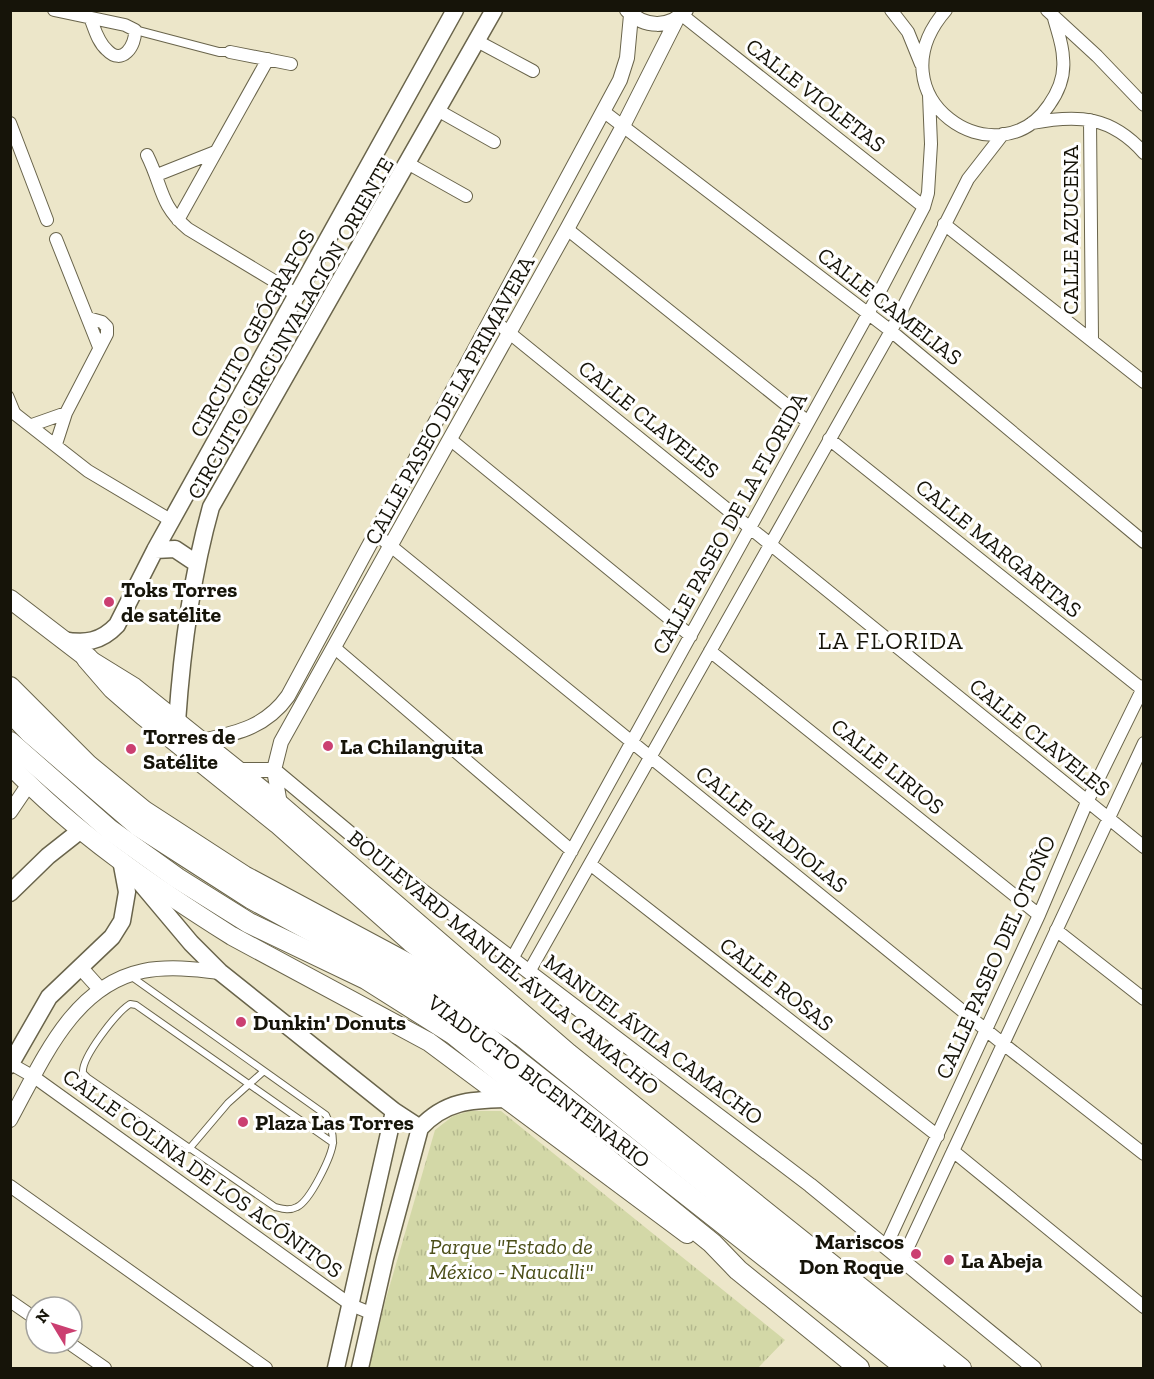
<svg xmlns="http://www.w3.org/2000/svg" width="1154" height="1379" viewBox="0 0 1154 1379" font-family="'Zilla Slab',serif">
<defs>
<pattern id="park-tufts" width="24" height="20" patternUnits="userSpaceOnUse" patternTransform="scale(1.5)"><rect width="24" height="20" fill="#d3d8a7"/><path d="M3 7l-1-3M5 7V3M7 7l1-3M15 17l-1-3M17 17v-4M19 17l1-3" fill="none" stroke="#b4b88e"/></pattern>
</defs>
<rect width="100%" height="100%" fill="#ece6c9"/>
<!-- park -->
<path fill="url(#park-tufts)" d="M470,1111H501L785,1340L758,1368H369L385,1302L435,1130L453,1116Z"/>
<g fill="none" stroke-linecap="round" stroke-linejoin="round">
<!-- service casing -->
<g stroke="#69644b" stroke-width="8">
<path id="service" d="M10,395L17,412
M132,977L326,1115C330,1123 333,1132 333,1142C332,1156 310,1201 297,1207C289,1211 283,1209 275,1207L88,1078L83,1073C81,1058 116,1013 130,1004L136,1005L333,1143
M189,1149L228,1103L264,1071"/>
</g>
<!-- pedestrian casing -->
<g stroke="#69644b" stroke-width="10">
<path id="pedestrian" d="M135,30L219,52H230"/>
</g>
<!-- minor casing -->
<g stroke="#69644b" stroke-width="14">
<path id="minor" d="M54,10L125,25L135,30C136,46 122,66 107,50C98,42 95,30 91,20
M891,10L908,32L921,64
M946,10C870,97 997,182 1049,105C1059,91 1065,75 1063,58C1063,45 1057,30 1054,18
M1047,10L1097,56L1144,105
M682,15L924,207
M477,41L533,71
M230,52L291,64
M439,111L494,142
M603,111L891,331L1144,542
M1090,120L1092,339
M10,123L47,220
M1032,123C1078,114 1111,116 1144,153
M147,155C163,187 159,204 188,229L299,296
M409,164L466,196
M157,175L215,152
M178,220L268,59
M944,224L1144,382
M567,229L808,422
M56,239L99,347
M491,318L1144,847
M10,410L88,471L172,521
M32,425L66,413
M829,439L1142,689
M451,440L691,636
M56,444L66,413L107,334V327L102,322L88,318
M376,534L1002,1043L1144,1154
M336,649L572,851
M710,651L1039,915
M590,864L938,1136
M1056,930L1144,999
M513,957L868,314L924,207L928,193L931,144L929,95
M530,970L891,331L968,179L1003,134
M11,1064L34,1077L351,1305L373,1314
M953,1151L1144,1307
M10,1186L266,1368
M886,1246L1039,915L1087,802L1144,686
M902,1260L1144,743
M10,1301L36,1319
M69,1343L105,1368"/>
</g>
<!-- tertiary casing -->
<g stroke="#69644b" stroke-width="16">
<path id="tertiary" d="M627,10C644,28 670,29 686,10
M202,741C237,733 266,727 288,696L620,80L627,58L631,15
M236,770H274L383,861L810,1185L1034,1368
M280,804L274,770L281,742L567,229L623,126L677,19
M10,812L29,784
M80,967L99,988
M10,1120C42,1062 72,986 143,971C168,966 195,969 220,972"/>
</g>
<!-- secondary casing -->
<g stroke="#69644b" stroke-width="19">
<path id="secondary" d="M155,550L175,549L196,563
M63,640C85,644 101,642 117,625L155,550L455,10
M177,722C182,649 191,578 211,507L494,10
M133,874L191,943L220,972L394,1111L420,1128
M10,893L48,856L81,830
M10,1065L49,997L112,937L122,921L127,892L121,860
M336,1368L394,1111
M360,1368L385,1258L420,1128C446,1100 472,1100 508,1099"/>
</g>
<!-- primary casing -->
<g stroke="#69644b" stroke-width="20">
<path id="primary" d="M10,599L87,658L134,687L280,804L569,1053L962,1368
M10,765C74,832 154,887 232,936L429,1042L687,1234"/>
</g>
<!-- trunk casing -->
<g stroke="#69644b" stroke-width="22">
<path id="trunk" d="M10,687L88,765L144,811L244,876L416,968L519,1034L934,1368
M10,742L110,830L177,878L249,923L366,979L453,1034L712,1243L738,1270L859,1368"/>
</g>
<!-- motorway casing -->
<g stroke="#69644b" stroke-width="23">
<path id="motorway" d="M87,658L113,688L144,715L278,823L411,941L472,987L519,1034
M10,711L30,732L139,826L251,898L373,964L454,1011L907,1368"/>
</g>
<!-- service -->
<use href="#service" stroke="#fff" stroke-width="6"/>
<!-- pedestrian -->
<use href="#pedestrian" stroke="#fff" stroke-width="8"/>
<!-- minor -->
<use href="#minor" stroke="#fff" stroke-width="12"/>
<!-- tertiary -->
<use href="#tertiary" stroke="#fff" stroke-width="14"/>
<!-- secondary -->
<use href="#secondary" stroke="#fff" stroke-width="16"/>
<!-- primary -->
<use href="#primary" stroke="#fff" stroke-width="18"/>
<!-- trunk -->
<use href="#trunk" stroke="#fff" stroke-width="20"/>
<!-- motorway -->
<use href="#motorway" stroke="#fff" stroke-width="21"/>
</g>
<!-- markers -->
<g fill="#cb3f71" stroke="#fff" stroke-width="2">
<circle cx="109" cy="602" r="6"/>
<circle cx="328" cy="746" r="6"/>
<circle cx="131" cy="749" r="6"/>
<circle cx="241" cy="1022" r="6"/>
<circle cx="243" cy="1122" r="6"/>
<circle cx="916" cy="1254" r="6"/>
<circle cx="949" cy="1260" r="6"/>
</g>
<g text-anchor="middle" stroke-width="6" stroke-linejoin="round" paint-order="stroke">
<!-- street labels -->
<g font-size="22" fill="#161409" stroke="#fff">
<text transform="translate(816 95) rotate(38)" y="8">CALLE VIOLETAS</text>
<text transform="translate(1070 230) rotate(-90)" y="8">CALLE AZUCENA</text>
<text transform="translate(890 306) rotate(38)" y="8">CALLE CAMELIAS</text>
<text transform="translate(290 328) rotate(-60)" y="8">CIRCUITO CIRCUNVALACIÓN ORIENTE</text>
<text transform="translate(252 333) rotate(-61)" y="8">CIRCUITO GEÓGRAFOS</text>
<text transform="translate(449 400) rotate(-61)" y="8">CALLE PASEO DE LA PRIMAVERA</text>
<text transform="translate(649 419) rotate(39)" y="8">CALLE CLAVELES</text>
<text transform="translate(729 523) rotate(-61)" y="8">CALLE PASEO DE LA FLORIDA</text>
<text transform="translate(999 548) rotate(39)" y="8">CALLE MARGARITAS</text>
<text transform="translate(1040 737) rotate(39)" y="8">CALLE CLAVELES</text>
<text transform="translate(888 766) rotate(39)" y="8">CALLE LIRIOS</text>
<text transform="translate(772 829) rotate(39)" y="8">CALLE GLADIOLAS</text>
<text transform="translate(995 957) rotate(-66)" y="8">CALLE PASEO DEL OTOÑO</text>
<text transform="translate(504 962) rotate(40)" y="8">BOULEVARD MANUEL ÁVILA CAMACHO</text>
<text transform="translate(777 984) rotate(38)" y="8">CALLE ROSAS</text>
<text transform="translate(654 1039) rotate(37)" y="8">MANUEL ÁVILA CAMACHO</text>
<text transform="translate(539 1081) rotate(37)" y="8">VIADUCTO BICENTENARIO</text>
<text transform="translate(203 1173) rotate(36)" y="8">CALLE COLINA DE LOS ACÓNITOS</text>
</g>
<!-- poi labels -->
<g font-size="22" font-weight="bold" fill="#161409" stroke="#fff" text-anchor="start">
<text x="121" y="597">Toks Torres<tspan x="121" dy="25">de satélite</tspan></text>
<text x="143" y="744">Torres de<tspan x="143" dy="25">Satélite</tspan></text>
<text x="340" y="754">La Chilanguita</text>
<text x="253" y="1030">Dunkin' Donuts</text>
<text x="255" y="1130">Plaza Las Torres</text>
<text x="904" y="1249" text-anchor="end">Mariscos<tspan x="904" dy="25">Don Roque</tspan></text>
<text x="961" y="1268">La Abeja</text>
</g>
<!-- park labels -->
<g font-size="22" font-style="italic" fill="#4c4f19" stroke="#fff">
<text x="511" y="1254">Parque "Estado de<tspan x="511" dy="25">México - Naucalli"</tspan></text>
</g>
<!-- neighbourhood labels -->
<g font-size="24" letter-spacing="1.5" fill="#161409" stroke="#fff">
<text x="891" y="649">LA FLORIDA</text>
</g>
</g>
<!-- border -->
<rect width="1154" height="1379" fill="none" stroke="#161409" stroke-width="24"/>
<!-- north arrow -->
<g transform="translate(54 1325) rotate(308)"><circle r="28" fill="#ffffff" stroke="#a2a19d" stroke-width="1.5"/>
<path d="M0-4.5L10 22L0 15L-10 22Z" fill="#cb3f71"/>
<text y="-9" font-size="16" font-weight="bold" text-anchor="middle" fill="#161409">N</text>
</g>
</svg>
